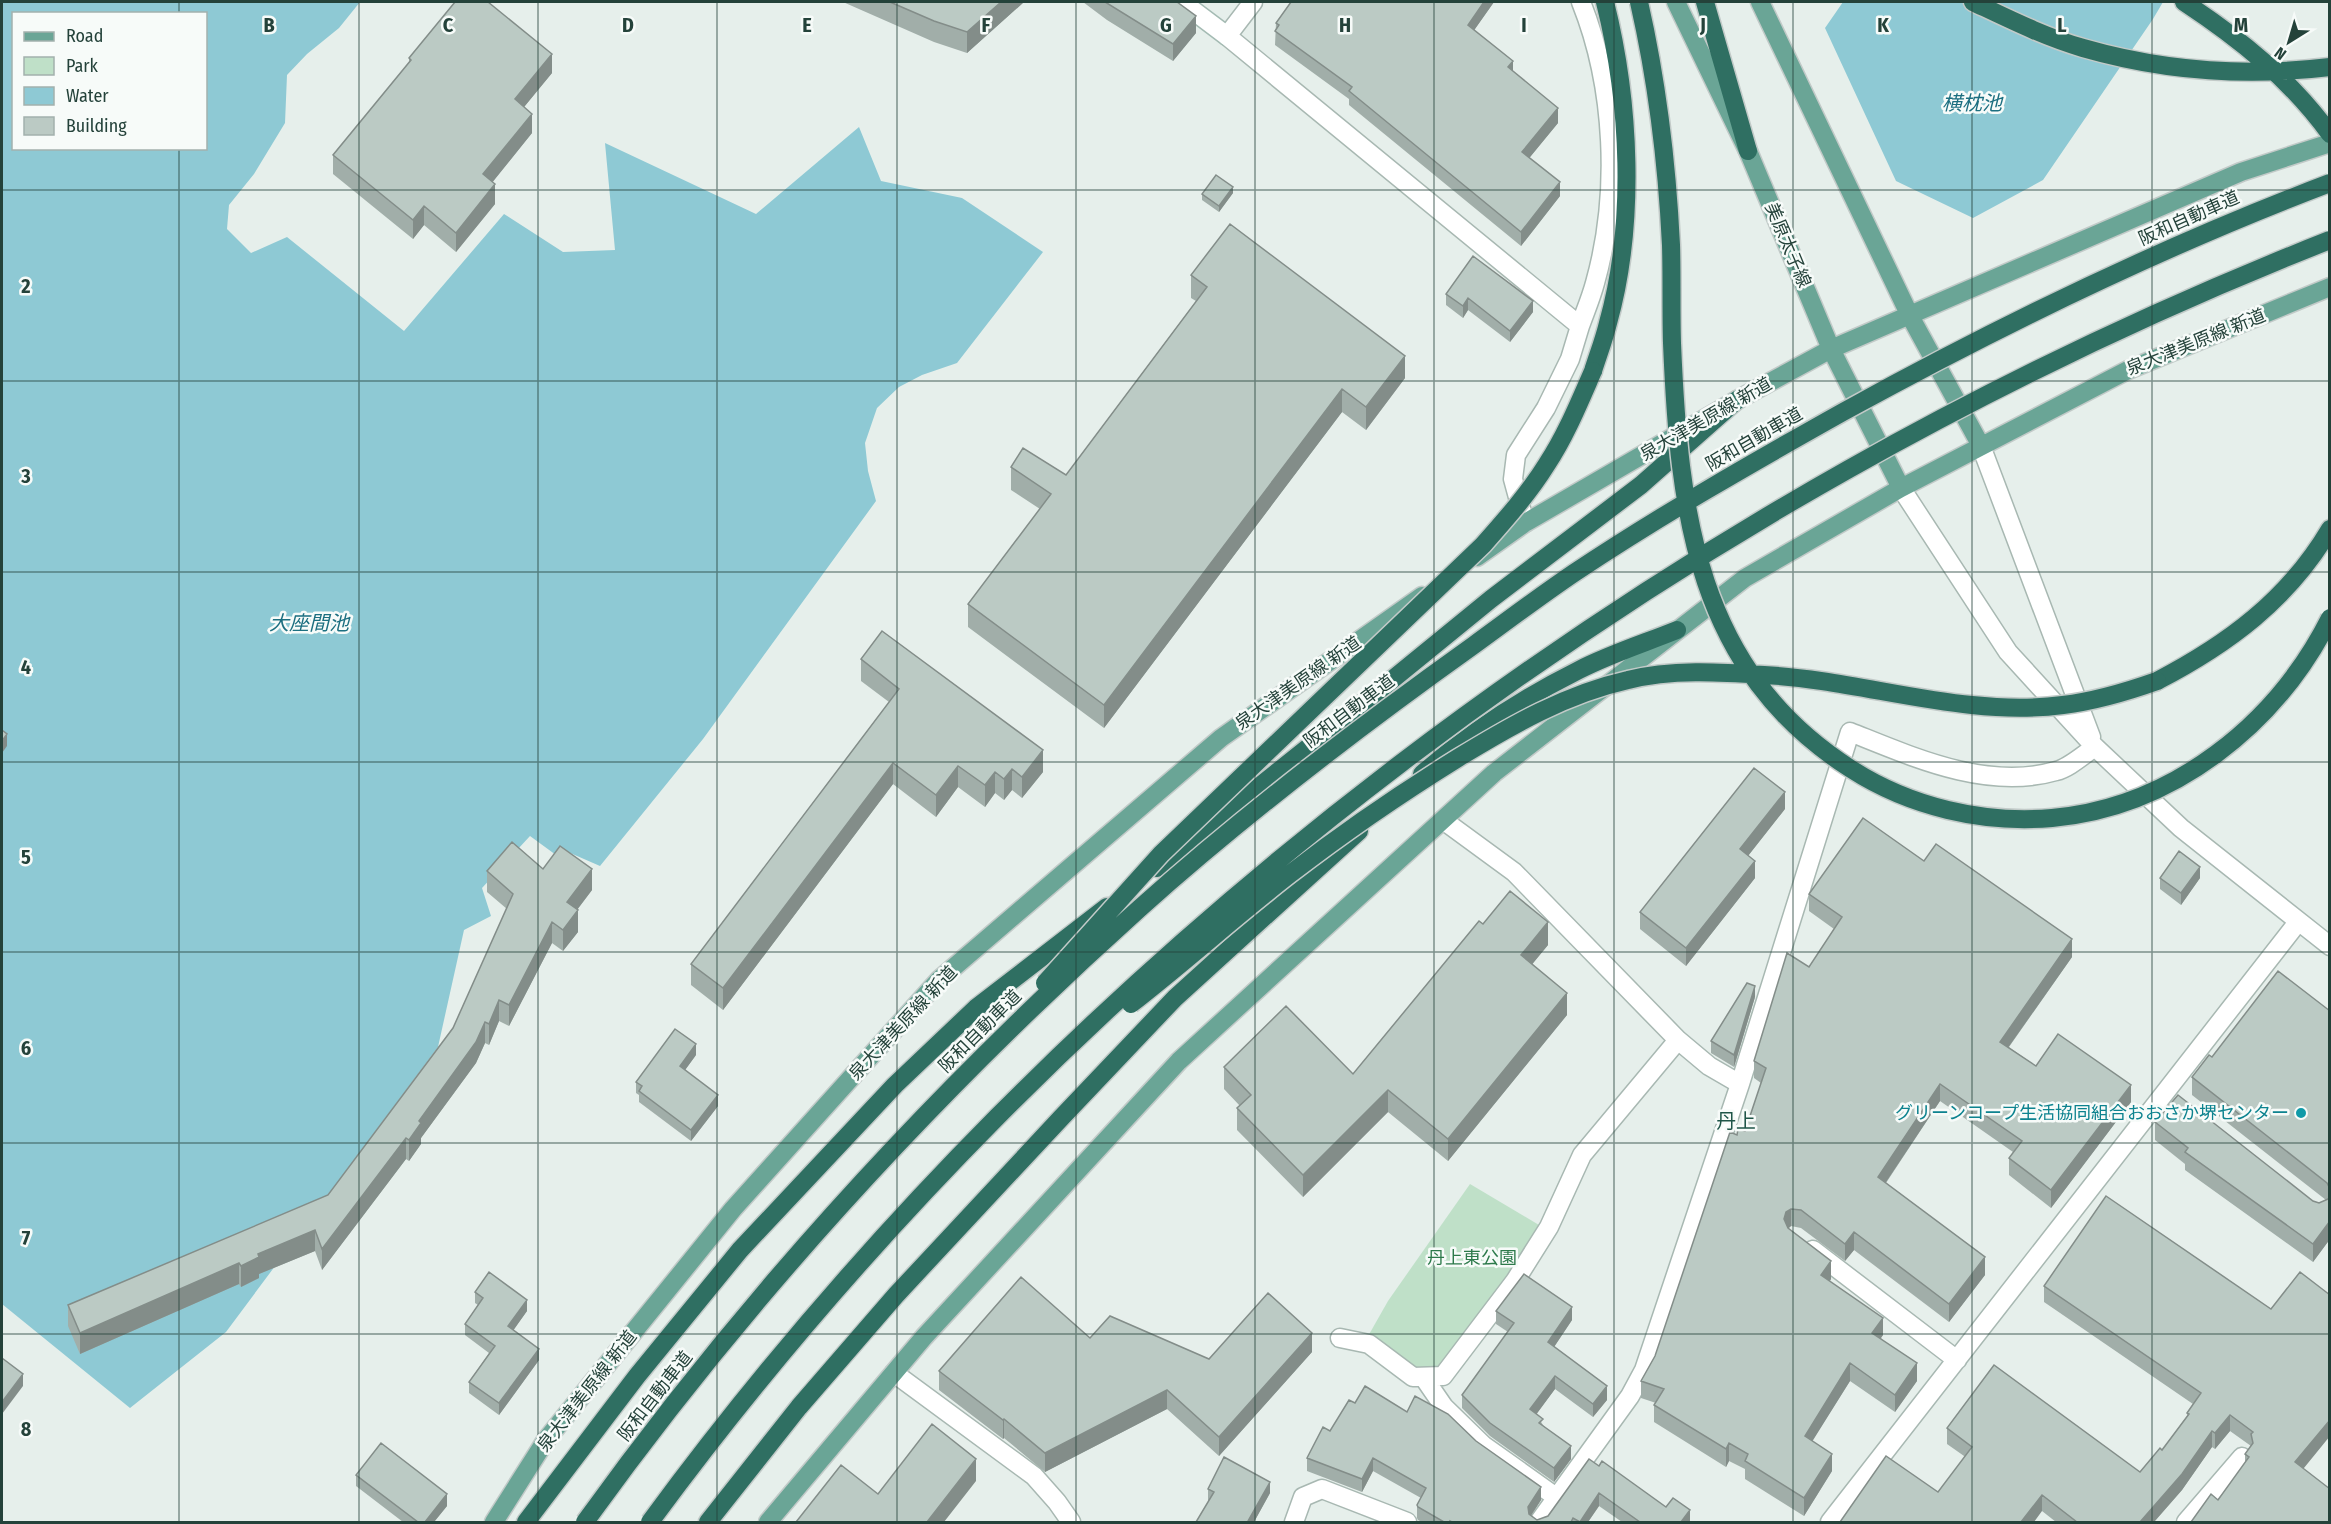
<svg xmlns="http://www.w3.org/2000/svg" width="2331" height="1524" viewBox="0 0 2331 1524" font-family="'Fira Sans Condensed','Noto Sans JP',sans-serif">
<rect width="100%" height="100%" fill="#e6efeb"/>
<!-- green -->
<path fill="#bfe0c8" d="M1470,1184L1544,1228L1440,1371L1424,1378L1367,1338L1388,1301Z"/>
<!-- water -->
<path fill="#8ec9d4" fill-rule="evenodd" d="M2,2H360L339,28L307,54L287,75L285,123L254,174L229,205L227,229L251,253L287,237L404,331L504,214L563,252L615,250L605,143L756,214L859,127L881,181L962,198L1043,252L957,363L922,375L899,387L877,408L865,443L868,471L876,501L703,739L600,866L561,849L556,855L530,836L482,888L491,916L464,930L438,1047L226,1332L130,1408L2,1304ZM14,14H206V148H14Z
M1843,2H2163L2153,19L2043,180L1973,218L1896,181L1825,28Z"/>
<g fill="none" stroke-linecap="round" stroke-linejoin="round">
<!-- street casing -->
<g stroke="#a8b8b2" stroke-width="21">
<path id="street" d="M1253,2L1227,36L1580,326L1570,359L1546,408L1516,455L1513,479L1525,523
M1580,326C1585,312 1591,298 1595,283C1620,194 1615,87 1581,2
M1981,446L2091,737
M1901,488L2008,652L2095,747L2181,828L2330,946
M1443,820L1514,872L1678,1040L1709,1066L1740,1084
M1813,1250L1957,1360
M1340,1338L1369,1344L1413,1377L1443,1376L1515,1281L1549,1227L1582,1155L1678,1040
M894,1373L1034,1476L1057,1502L1071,1522
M1424,1378L1444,1407L1483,1445L1556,1497
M1294,1522L1303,1497L1322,1489L1407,1522
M1539,1522L1630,1396L1644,1370L1740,1084L1850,732C1913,757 1987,791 2056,771C2069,768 2083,755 2095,747
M1830,1522L2298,922
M2186,1522L2242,1457"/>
</g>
<!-- secondary casing -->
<g stroke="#a4bbb3" stroke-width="21">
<path id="secondary" d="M1182,2L1227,36"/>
</g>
<!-- primary casing -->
<g stroke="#c2cac8" stroke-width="21">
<path id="primary" d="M1676,2L1748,151L1831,349L1901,488
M1760,2L1910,316L1981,446
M1477,557L1525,523L1737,400L1831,349L2241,172L2330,143
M494,1522L546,1440L733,1209L939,980L1221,738L1422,596
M768,1522L924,1337L1179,1061L1494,773L1745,578L1901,488L2128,370L2330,287"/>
</g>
<!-- highway casing -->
<g stroke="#c2cac8" stroke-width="21">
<path id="highway" d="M1705,2L1748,151
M1973,2C2009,19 2045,37 2083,48C2163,71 2247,77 2330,67
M2184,2C2240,39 2290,79 2330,134
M1593,371C1598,355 1604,340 1608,323C1636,223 1630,102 1605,2
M2157,681C2228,644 2288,600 2330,529
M1422,774C1469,733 1523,698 1579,670C1610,654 1645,643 1677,630
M1157,868L1355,710L1491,599L1641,485L1737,400
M526,1522L637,1376L740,1250L895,1085L976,1008L1107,907
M708,1522L799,1407L896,1295L1061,1118L1175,998L1359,831"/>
</g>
<!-- street -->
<use href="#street" stroke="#fff" stroke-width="18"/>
<!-- secondary -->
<use href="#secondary" stroke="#fff" stroke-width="18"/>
<!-- primary -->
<use href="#primary" stroke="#6aa596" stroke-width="18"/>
<!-- highway -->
<use href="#highway" stroke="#2f6f62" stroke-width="18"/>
<!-- highway-bridge casing -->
<g stroke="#c2cac8" stroke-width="21" stroke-linecap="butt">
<path id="highway-bridge" d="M1639,2C1657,81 1667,163 1671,245C1672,278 1671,311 1672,343C1679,512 1696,670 1851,769C1910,807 1983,824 2052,818C2173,807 2276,725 2330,618
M1045,983L1161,854L1483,545C1506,519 1529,493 1547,464C1566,435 1579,403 1593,371
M1131,1004C1185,962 1236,916 1290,874C1343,833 1400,794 1458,758C1512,725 1566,694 1628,680C1671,669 1720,672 1764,675C1863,680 1963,718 2063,705C2096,701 2126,692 2157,681
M585,1522C746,1298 934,1093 1140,908C1245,814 1359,727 1474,645C1507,621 1540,596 1574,573C1661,515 1752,463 1843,412C2001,325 2161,247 2330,183
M650,1522C1071,950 1669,500 2330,240"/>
</g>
<!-- highway-bridge -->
<use href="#highway-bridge" stroke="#2f6f62" stroke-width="18"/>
</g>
<!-- wall -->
<path fill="#a1aea9" d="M843,2H1024L967,53L934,42Z
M1083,2H1177L1196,33L1173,61L1107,20Z
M1291,2H1494L1474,30L1558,123L1529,158L1560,196L1521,246L1349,105V99L1275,45L1276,23Z
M409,58L552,73L524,107L532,133L492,182L495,204L456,252L424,225L413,239L333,174V155L409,63Z
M1233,193L1219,212L1202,200V194Z
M1191,275L1405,378L1366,430L1342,412L1104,728L968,627V604L1040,509L1011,490V467L1066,475L1196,301L1191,298Z
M1446,294L1533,312L1510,342L1468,310L1463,318L1446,305Z
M861,659L1043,772L1022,798L1012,790L1004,800L995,793L985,807L958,787L936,817L893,784L723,1010L691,985V964L889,702L861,681Z
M1785,809L1748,856L1755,878L1686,966L1640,929V912Z
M1924,861L2072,957L2009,1047L2036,1066L2131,1102L2051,1208L2009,1175V1158L2013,1152L1940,1101L1886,1183L1985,1275L1949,1322L1854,1250L1845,1261L1801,1228L1791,1226L1788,1229L1831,1279L1830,1281L1883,1335L1881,1338L1917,1381L1895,1412L1850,1381L1812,1441L1832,1471L1804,1516L1745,1479V1469L1729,1461L1726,1467L1654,1422V1405L1656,1403L1641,1398V1381L1655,1356L1737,1135L1745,1131L1761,1083L1754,1078V1061L1809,967L1834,929L1809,911V894Z
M543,869L592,890L577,910L578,932L563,951L552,943L509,1026L499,1021L489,1045L485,1043L476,1063L421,1138V1144L409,1161L406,1159L322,1270L315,1251L259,1274V1278L241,1287L239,1284L80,1354L68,1326V1305L328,1195L453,1028L507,909L487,892V871Z
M2160,878H2200L2181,905L2160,889Z
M1483,924L1548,945L1532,964L1567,1015L1448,1161L1388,1112L1303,1197L1237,1130V1108L1240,1106L1224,1089V1067L1353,1074Z
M1755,997L1734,1067L1711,1053V1041Z
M2330,1011V1239L2313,1262L2185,1170V1164L2155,1140V1122L2313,1201L2319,1203L2326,1200L2192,1095V1077L2212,1057Z
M696,1055L685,1070L718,1106L691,1141L639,1102V1095L636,1093V1082Z
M2044,1286L2330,1436L2218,1500L2245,1463V1454L2251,1446L2230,1431L2215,1449L2212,1447L2182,1490L2154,1522H2056L2042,1511L1947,1444V1428L2140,1472L2162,1450L2187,1416V1413L2193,1404L2044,1302Z
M475,1292L527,1311L513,1330L539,1360L499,1415L469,1393V1382L489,1353L465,1335V1324L478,1305L475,1303Z
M1496,1311L1572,1320L1554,1347L1607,1400L1593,1417L1555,1389L1536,1414L1543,1425L1571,1459L1554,1482L1490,1436L1462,1408V1395L1508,1332L1496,1324Z
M1090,1338L1209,1359L1312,1352L1219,1456L1167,1409L1045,1472L1004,1438L1003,1439L939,1390V1371Z
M1355,1403L1407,1412L1476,1441L1541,1500L1531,1516L1537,1520L1548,1516L1599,1466L1690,1522H1622L1599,1506L1588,1522H1422L1418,1520L1417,1518V1505L1421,1498L1373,1471L1362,1492L1307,1471V1458Z
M356,1475L447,1506L434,1522H403L356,1486Z
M1208,1489L1270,1493L1254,1522H1196L1209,1501H1208Z"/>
<!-- shaded-wall -->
<path fill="#838d89" d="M1001,2H1024L967,53V32Z
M1484,2H1494L1468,39V25Z
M1196,16V33L1173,61V44Z
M552,54V73L515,118V99Z
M1513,61V75L1508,67Z
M1558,108V123L1522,167V152Z
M532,114V133L483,194V174Z
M1560,182V196L1521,246V232Z
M495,184V204L456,252V233Z
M1233,187V193L1219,212V206Z
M424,206V225L413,239V220Z
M1468,298V310L1463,318V306Z
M1533,301V312L1510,342V331Z
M1405,356V378L1366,430V407Z
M1342,389V412L1104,728V705Z
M7,734V746L2,753V741Z
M1043,750V772L1022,798V777Z
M893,763V784L723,1010V988Z
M958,766V787L936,817V795Z
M1012,769V790L1004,800V779Z
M995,772V793L985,807V785Z
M1785,792V809L1740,866V849Z
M1755,861V878L1686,966V948Z
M2200,867V878L2181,905V893Z
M592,869V890L567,923V902Z
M578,910V932L563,951V930Z
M552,922V943L509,1026V1005Z
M1548,922V945L1521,978V955Z
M2072,939V957L2000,1059V1042Z
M1755,986V997L1734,1067V1055Z
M1567,993V1015L1448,1161V1139Z
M499,1000V1021L489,1045V1024Z
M485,1022V1043L476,1063L421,1138V1144L409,1161V1140L419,1121Z
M696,1044V1055L680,1077V1066Z
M1940,1084V1101L1878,1194V1177Z
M2131,1085V1102L2051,1208V1190Z
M1388,1090V1112L1303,1197V1175Z
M718,1095V1106L691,1141V1130Z
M406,1138V1159L322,1270V1249Z
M1791,1209V1226L1786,1230L1784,1219L1786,1212Z
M2330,1221V1239L2313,1262V1244Z
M315,1230V1251L259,1274V1278L241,1287V1266L258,1254Z
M1854,1232V1250L1845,1261V1244Z
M1985,1257V1275L1949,1322V1304Z
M1831,1261V1279L1821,1293V1275Z
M239,1263V1284L80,1354V1333Z
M527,1300V1311L508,1338V1326Z
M1572,1307V1320L1548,1356V1342Z
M1883,1318V1335L1872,1350V1333Z
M1312,1333V1352L1219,1456V1437Z
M539,1349V1360L499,1415V1403Z
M1850,1363V1381L1805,1453V1436Z
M1917,1363V1381L1895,1412V1395Z
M23,1374V1386L2,1414V1402Z
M1555,1376V1389L1530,1423V1409Z
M1607,1386V1400L1593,1417V1404Z
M1167,1390V1409L1045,1472V1453Z
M2230,1415V1431L2215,1449V1433Z
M1004,1419V1438L1003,1439V1420Z
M2330,1420V1436L2295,1479V1462Z
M2212,1431V1447L2182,1490L2154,1522H2140Z
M1729,1443V1461L1726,1467V1449Z
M1571,1446V1459L1554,1482V1468Z
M1832,1454V1471L1804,1516V1498Z
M1373,1458V1471L1362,1492V1479Z
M976,1459V1481L944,1522H927Z
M1270,1482V1493L1254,1522H1248V1521Z
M1541,1487V1500L1528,1520V1507Z
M1599,1493V1506L1588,1522H1580Z
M447,1494V1506L434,1522H425Z
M2042,1495V1511L2034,1522H2021Z
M1690,1510V1522H1681Z"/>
<!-- building -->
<path fill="#bbcac4" stroke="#838d89" stroke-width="1.5" d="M455,2H488L552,54L515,99L532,114L483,174L495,184L456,233L424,206L413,220L333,155L411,60L409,58Z
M890,2H1001L967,32L934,21Z
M1105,2H1177L1196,16L1173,44Z
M1291,2H1484L1468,25L1513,61L1508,67L1558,108L1522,152L1560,182L1521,232L1349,91L1352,87L1275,31L1279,25L1276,23Z
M1216,175L1233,187L1219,206L1202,194Z
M1230,224L1405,356L1366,407L1342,389L1104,705L968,604L1051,494L1011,467L1023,448L1066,475L1207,287L1191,275Z
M1473,256L1533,301L1510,331L1468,298L1463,306L1446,294Z
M882,631L1043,750L1022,777L1012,769L1004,779L995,772L985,785L958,766L936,795L893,763L723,988L691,964L899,689L861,659Z
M2,730L7,734L2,741Z
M1754,768L1785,792L1740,849L1755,861L1686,948L1640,912Z
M1863,818L1924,861L1936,844L2072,939L2000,1042L2036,1066L2058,1034L2131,1085L2051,1190L2009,1158L2022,1141L1940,1084L1878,1177L1985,1257L1949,1304L1854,1232L1845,1244L1801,1210L1791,1209L1786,1212L1784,1219L1788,1228L1831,1261L1821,1275L1883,1318L1872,1333L1917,1363L1895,1395L1850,1363L1805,1436L1832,1454L1804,1498L1745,1461L1748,1454L1729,1443L1726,1449L1654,1405L1664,1389L1641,1381L1655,1356L1730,1132L1737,1135L1738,1129L1745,1131L1766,1068L1754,1061L1787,953L1809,967L1842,917L1809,894Z
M512,842L543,869L560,846L592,869L567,902L578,910L563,930L552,922L509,1005L499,1000L489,1024L485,1022L476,1042L419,1121L421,1123L409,1140L406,1138L322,1249L315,1230L258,1254L259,1257L241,1266L239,1263L80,1333L68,1305L328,1195L453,1028L513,894L487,871Z
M2179,851L2200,867L2181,893L2160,878Z
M1510,891L1548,922L1521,955L1567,993L1448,1139L1388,1090L1303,1175L1237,1108L1251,1095L1224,1067L1286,1006L1353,1074L1479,921L1483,924Z
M2278,971L2330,1011V1189L2327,1183L2192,1077L2209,1055L2212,1057Z
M1747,983L1755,986L1734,1055L1711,1041Z
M675,1029L696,1044L680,1066L718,1095L691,1130L639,1091L642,1086L636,1082Z
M2178,1095L2313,1201L2319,1203L2328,1199L2330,1197V1221L2313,1244L2185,1152L2188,1148L2155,1122Z
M2106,1196L2271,1309L2300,1272L2330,1295V1420L2295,1462L2330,1489V1522H2191L2211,1494L2218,1500L2249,1457L2245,1454L2253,1443L2251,1434L2253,1432L2230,1415L2215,1433L2212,1431L2182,1474L2140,1522H2077L2042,1495L2021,1522H1840L1886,1456L1938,1492L1972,1447L1947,1428L1994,1365L2140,1472L2160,1448L2162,1450L2189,1414L2187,1413L2201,1393L2044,1286Z
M489,1272L527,1300L508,1326L539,1349L499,1403L469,1382L495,1346L465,1324L483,1298L475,1292Z
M1524,1274L1572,1307L1548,1342L1607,1386L1593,1404L1555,1376L1530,1409L1543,1419L1539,1423L1571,1446L1554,1468L1490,1423L1462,1395L1514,1323L1496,1311Z
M1021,1277L1090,1338L1110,1316L1209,1359L1268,1293L1312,1333L1219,1437L1167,1390L1045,1453L1004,1419L1003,1420L939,1371Z
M2,1358L23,1374L2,1402Z
M1365,1386L1407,1412L1415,1396L1448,1414L1476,1441L1541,1487L1528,1507L1529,1514L1537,1520L1548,1516L1589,1459L1599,1466L1602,1461L1666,1507L1673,1498L1690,1510L1681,1522H1640L1599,1493L1580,1522L1573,1518L1571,1522H1452L1450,1521V1522H1444L1418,1507L1417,1505L1426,1488L1373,1458L1362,1479L1307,1458L1323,1427L1330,1431L1349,1400L1355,1403Z
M932,1424L976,1459L927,1522H796L841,1465L878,1494Z
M381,1443L447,1494L425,1522H418L356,1475Z
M1224,1457L1270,1482L1248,1521L1251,1522H1196L1214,1492L1208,1489Z"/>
<!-- grid -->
<path fill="none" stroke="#24423a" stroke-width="1.5" stroke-opacity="0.55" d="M179,2V14M359,2V1522M538,2V1522M717,2V1522M897,2V1522M1076,2V1522M1255,2V1522M1434,2V1522M1614,2V1522M1793,2V1522M1972,2V1522M2152,2V1522M179,148V1522M2,190H2330M2,381H2330M2,572H2330M2,762H2330M2,952H2330M2,1143H2330M2,1334H2330"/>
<!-- markers -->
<circle fill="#0f9aa8" stroke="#f7fbf9" stroke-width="2" cx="2301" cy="1113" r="6"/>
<g text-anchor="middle" stroke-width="5" stroke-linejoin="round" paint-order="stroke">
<!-- street labels -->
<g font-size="18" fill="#24423a" stroke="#f7fbf9">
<text transform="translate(2189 218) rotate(-24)" y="6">阪和自動車道</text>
<text transform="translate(1788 245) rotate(67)" y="6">美原太子線</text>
<text transform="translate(2196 342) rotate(-22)" y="6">泉大津美原線 新道</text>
<text transform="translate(1706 419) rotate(-30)" y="6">泉大津美原線 新道</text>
<text transform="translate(1754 439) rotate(-30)" y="6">阪和自動車道</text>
<text transform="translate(1298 683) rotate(-35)" y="6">泉大津美原線 新道</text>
<text transform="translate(1349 711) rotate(-37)" y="6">阪和自動車道</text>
<text transform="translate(903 1023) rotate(-47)" y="6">泉大津美原線 新道</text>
<text transform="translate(980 1031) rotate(-45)" y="6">阪和自動車道</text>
<text transform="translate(587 1391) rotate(-52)" y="6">泉大津美原線 新道</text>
<text transform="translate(655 1396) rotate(-52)" y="6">阪和自動車道</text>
</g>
<!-- culture labels -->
<g font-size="18" fill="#0d838f" stroke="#f7fbf9" text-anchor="end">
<text x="2289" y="1119">グリーンコープ生活協同組合おおさか堺センター</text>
</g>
<!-- park labels -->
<g font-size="18" fill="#2d7a4b" stroke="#f7fbf9">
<text x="1472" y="1264">丹上東公園</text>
</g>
<!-- water labels -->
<g font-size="20" font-style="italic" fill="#1c6f80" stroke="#f7fbf9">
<text x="1972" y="110">横枕池</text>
<text x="309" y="630">大座間池</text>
</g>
<!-- neighbourhood labels -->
<g font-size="20" fill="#1f5548" stroke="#f7fbf9">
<text x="1736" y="1128">丹上</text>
</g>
</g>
<g font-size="20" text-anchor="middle" font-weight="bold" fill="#24423a" stroke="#f7fbf9" stroke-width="5" stroke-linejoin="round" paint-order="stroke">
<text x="269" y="32">B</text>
<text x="448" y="32">C</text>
<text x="628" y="32">D</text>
<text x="807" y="32">E</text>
<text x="986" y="32">F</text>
<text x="1166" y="32">G</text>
<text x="1345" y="32">H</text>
<text x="1524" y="32">I</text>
<text x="1703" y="32">J</text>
<text x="1883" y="32">K</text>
<text x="2062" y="32">L</text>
<text x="2241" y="32">M</text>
<text x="26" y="293">2</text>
<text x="26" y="483">3</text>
<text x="26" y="674">4</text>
<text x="26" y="864">5</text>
<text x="26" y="1055">6</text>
<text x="26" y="1245">7</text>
<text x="26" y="1436">8</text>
</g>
<!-- border -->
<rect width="2331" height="1524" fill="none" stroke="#24423a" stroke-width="6"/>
<!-- legend -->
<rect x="12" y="12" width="195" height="138" fill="#f7fbf9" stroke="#a3b1ad" stroke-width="1.5"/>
<rect x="24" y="32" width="30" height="9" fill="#6aa596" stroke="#a3b1ad" stroke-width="1.5"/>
<text x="66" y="42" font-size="18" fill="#24423a">Road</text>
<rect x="24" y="57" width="30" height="18" fill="#bfe0c8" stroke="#a3b1ad" stroke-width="1.5"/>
<text x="66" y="72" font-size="18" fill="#24423a">Park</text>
<rect x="24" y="87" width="30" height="18" fill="#8ec9d4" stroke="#a3b1ad" stroke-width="1.5"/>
<text x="66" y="102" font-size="18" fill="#24423a">Water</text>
<rect x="24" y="117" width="30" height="18" fill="#bbcac4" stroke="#a3b1ad" stroke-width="1.5"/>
<text x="66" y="132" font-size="18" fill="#24423a">Building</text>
<!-- north arrow -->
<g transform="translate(2289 42) rotate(217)" stroke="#f7fbf9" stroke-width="4.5" paint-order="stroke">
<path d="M0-4.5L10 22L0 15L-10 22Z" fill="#24423a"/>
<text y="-9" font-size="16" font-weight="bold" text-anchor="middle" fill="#24423a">N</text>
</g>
</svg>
